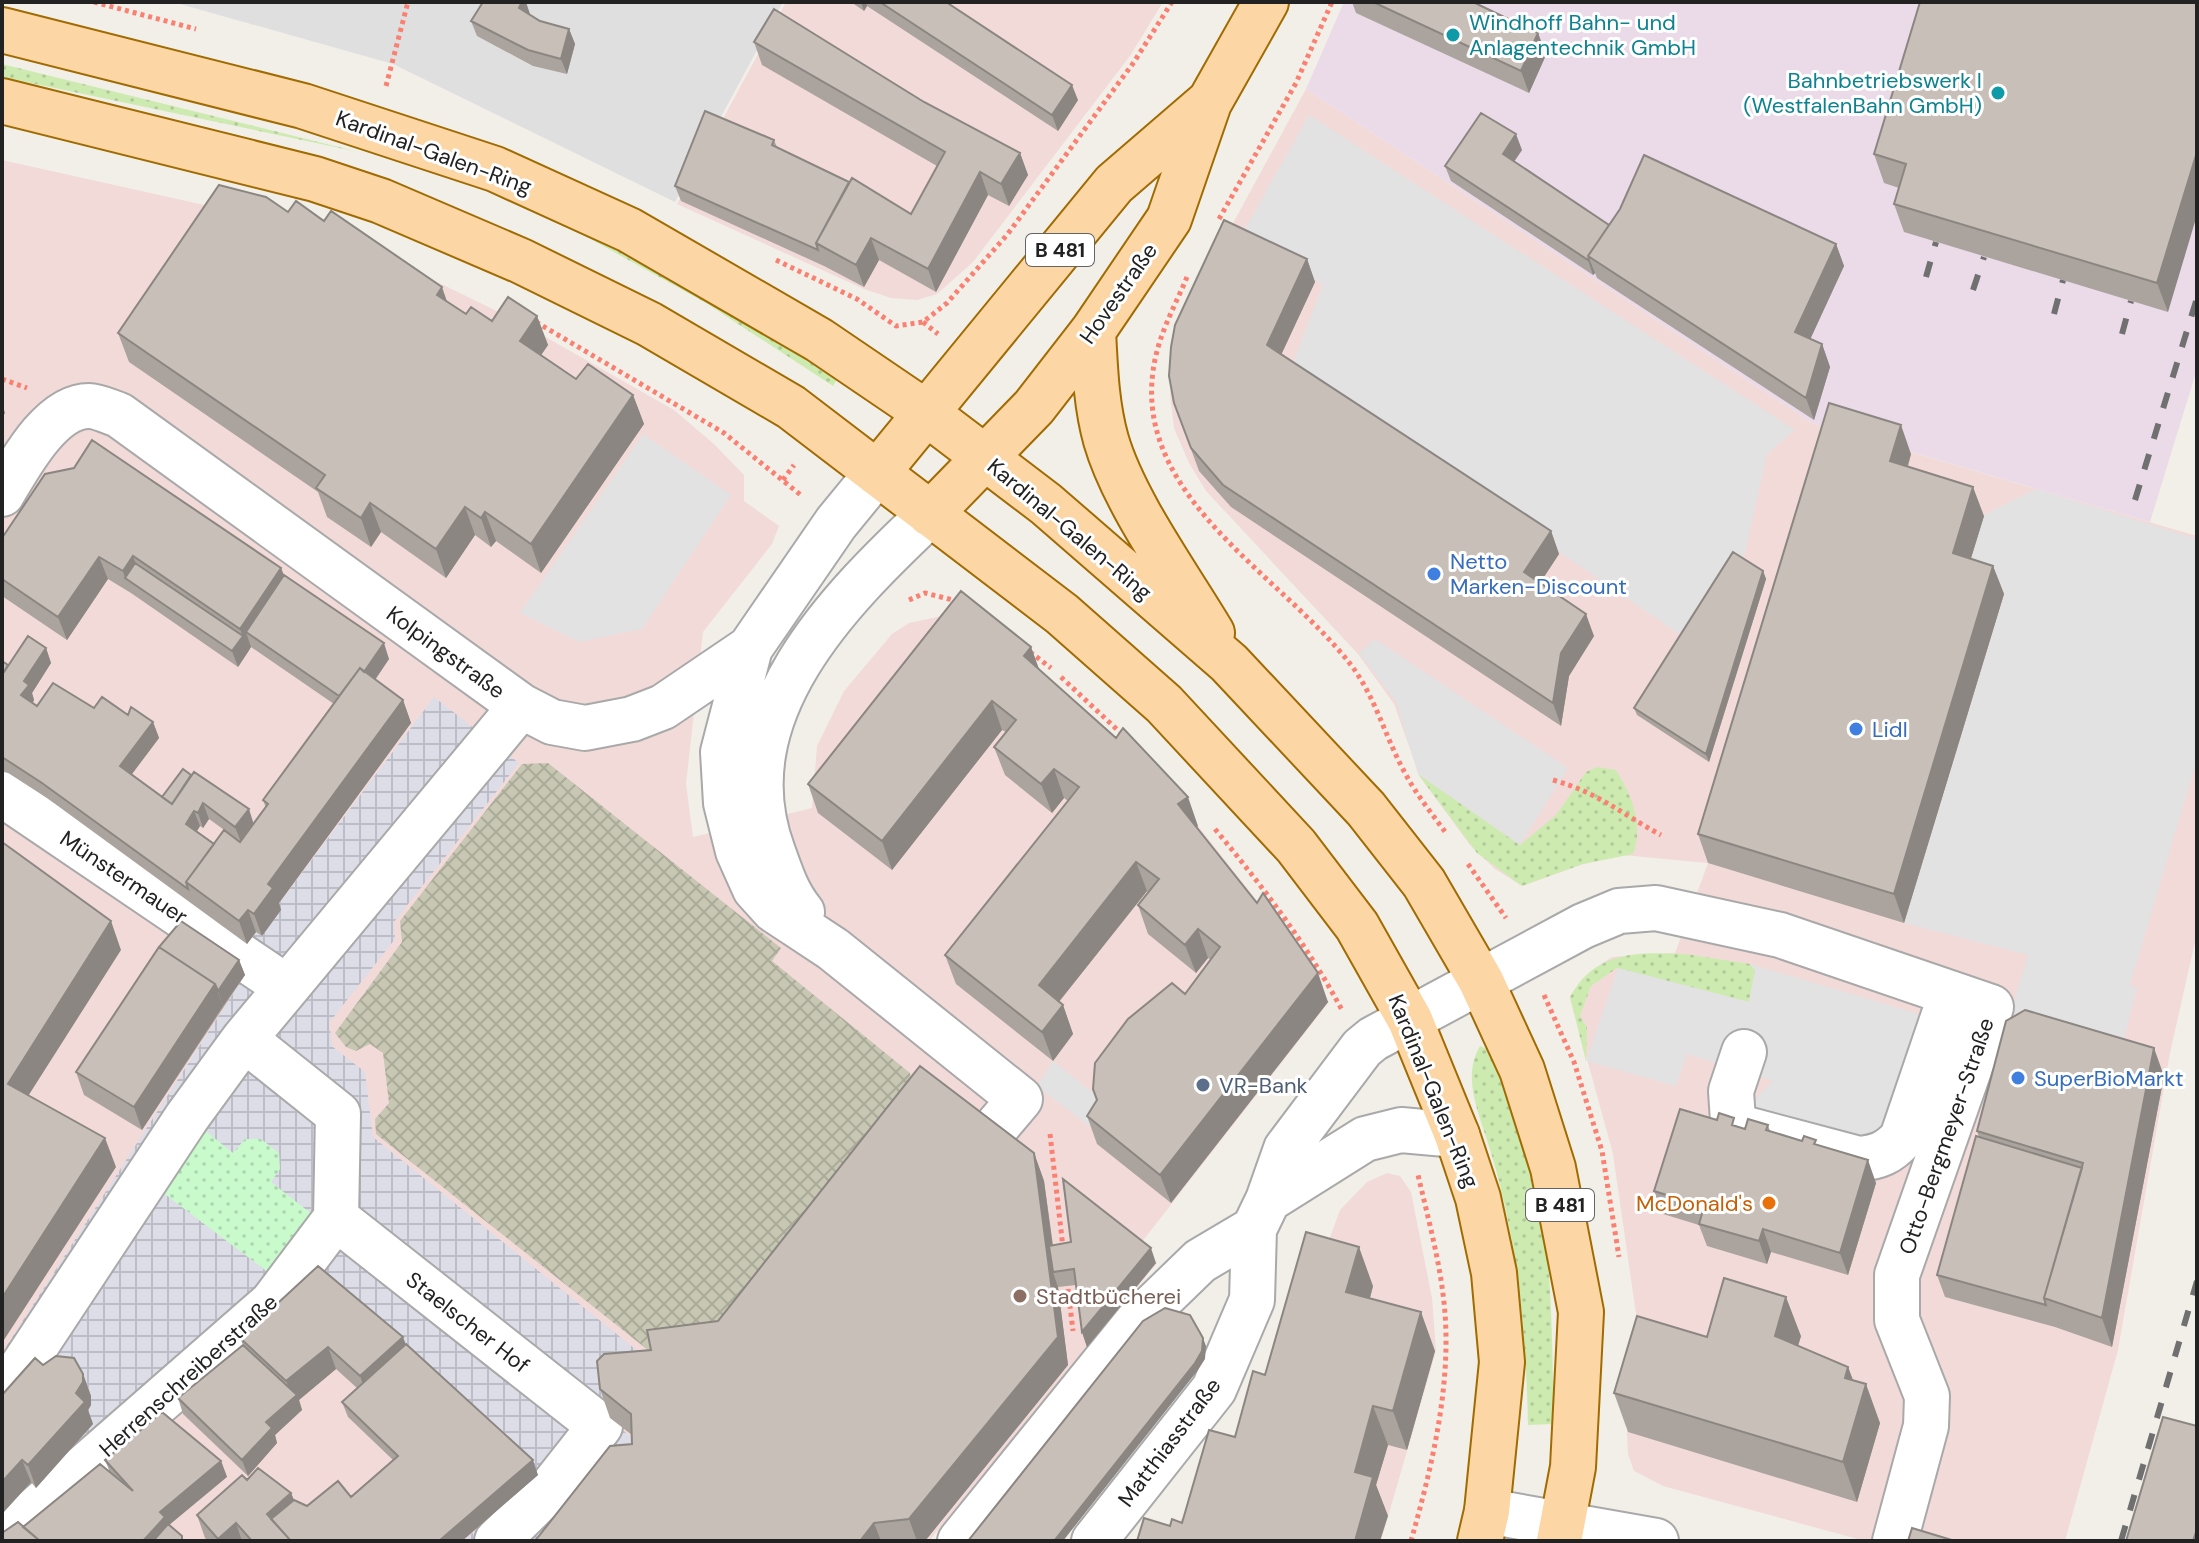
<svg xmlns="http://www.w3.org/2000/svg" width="2199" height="1543" viewBox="0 0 2199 1543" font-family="'DM Sans',sans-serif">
<defs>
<pattern id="construction-cross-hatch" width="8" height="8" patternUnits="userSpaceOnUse" patternTransform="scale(2)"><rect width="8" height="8" fill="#c7c7b4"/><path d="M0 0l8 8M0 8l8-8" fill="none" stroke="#abab9a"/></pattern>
<pattern id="grass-dots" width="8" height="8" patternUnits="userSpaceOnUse" patternTransform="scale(2)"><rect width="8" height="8" fill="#cdebb0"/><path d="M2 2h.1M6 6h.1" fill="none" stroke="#b0c997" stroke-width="1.8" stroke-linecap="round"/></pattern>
<pattern id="park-dots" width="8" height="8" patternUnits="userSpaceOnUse" patternTransform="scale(2)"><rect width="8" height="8" fill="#c8facc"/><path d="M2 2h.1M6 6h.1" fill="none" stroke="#acd6af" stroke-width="1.8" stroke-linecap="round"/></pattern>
<pattern id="plaza-grid" width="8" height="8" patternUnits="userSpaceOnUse" patternTransform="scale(2)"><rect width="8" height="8" fill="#dddde8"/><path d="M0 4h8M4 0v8" fill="none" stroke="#bdbdc7"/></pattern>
</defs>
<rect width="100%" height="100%" fill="#f2efe9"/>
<!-- residential -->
<path fill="#e0dfdf" d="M173,2H783L675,202L393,64Z"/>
<!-- commercial -->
<path fill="#f2dad9" d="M786,2H1163L1130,56L973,262L937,294L917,300L891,298L864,289L677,204Z
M1306,89L1812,423L2197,536V933L2170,1053L2118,1350L2065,1541H1865L1663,1486L1634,1471L1628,1454L1627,1434L1639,1335L1613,1154L1570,997L1591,971L1612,957L1675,953L1708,863L1622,855L1583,864L1522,886L1495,869L1470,845L1420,777L1394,704L1358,654L1206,491L1189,463L1174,428L1170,394L1176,345L1226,236Z
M2,160L343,236L521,323L674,410L714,444L744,475V501L779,526L772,544L703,632L686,784L693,837L812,808L817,746L844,691L892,634L909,623L951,614L1134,756L1198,826L1273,921L1329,1002L1138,1247L1157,1263L929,1541H2Z
M1387,1173L1400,1176L1411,1192L1432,1298L1436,1351L1381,1541H1164L1267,1410L1340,1210L1367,1182Z"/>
<!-- industrial -->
<path fill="#ebdbe8" d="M1344,2H2197V369L2150,522L1812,423L1306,89Z"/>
<!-- construction -->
<path fill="url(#construction-cross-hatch)" d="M548,763L781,948L772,961L910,1073L913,1093L729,1350L658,1358L376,1134L375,1119L389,1103L383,1053L370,1044L356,1051L346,1047L335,1033L402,942L400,921L522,764Z"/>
<!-- grass -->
<path fill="url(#grass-dots)" d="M2,64L359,152L2,77Z
M578,232L680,280L841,374L833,386L706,303Z
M1597,767L1616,770C1632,796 1644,825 1633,854L1583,864L1522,886L1477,853L1418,774L1520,845L1556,815L1586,772Z
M1686,954L1750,964L1755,970L1749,1002L1617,968L1591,986L1580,1016L1587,1027L1586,1061L1570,997C1595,950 1639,952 1686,954Z
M1480,1046L1489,1050C1510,1106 1535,1167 1544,1227C1553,1292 1552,1359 1554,1424L1528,1425C1526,1329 1517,1232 1487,1140C1478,1111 1462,1076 1480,1046Z"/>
<!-- park -->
<path fill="url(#park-dots)" d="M203,1129L261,1139L279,1153L280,1169L313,1215L269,1273L161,1192Z"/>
<!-- parking -->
<path fill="#e2e2e2" d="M1309,115L1795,430L1767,454L1745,553L1679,634L1291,368L1323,285L1241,236Z
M643,434L731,495L642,629L579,642L520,613Z
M2036,489L2197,539V759L2130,985L2137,988L2122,1046L2011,1012L2028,955L1904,923L2004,595L1964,581L1984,515Z
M1375,639L1568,768L1520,845L1418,774L1396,702L1359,653Z
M1750,964L1926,1016L1895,1119L1870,1144L1748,1106L1773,1081L1687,1054L1676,1086L1586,1061L1618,968L1749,1002L1755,970Z
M1053,1061L1102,1100V1136L1037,1086Z"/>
<!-- plaza -->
<path fill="url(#plaza-grid)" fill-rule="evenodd" d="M434,697L519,763L394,922L395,939L329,1023L333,1047L365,1072L373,1137L645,1357L607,1418L639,1443L567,1541H463L538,1476L326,1288L2,1514L91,1404L89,1389L82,1380L2,1426V1353L245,975L248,944L256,932L262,936L281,910L277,906ZM203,1129L233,1153L245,1139H261L279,1153L280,1169L271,1182L313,1215L269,1273L162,1192Z"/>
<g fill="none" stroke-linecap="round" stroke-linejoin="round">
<!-- minor casing -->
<g stroke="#a9a9a9" stroke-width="48">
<path id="minor" d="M2,494C19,466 50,406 89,406C98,406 110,412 119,415L521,706L552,722L585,728L632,719L663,707L750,648L836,523L877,473
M750,648L723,752L726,803L738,851L755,889L774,910L833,949L1020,1099L987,1138
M2,794L285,986
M802,912C787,894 781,874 773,852C722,715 839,600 930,514
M1744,1052L1731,1091L1733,1121L1746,1129L1859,1159C1878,1157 1889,1153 1902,1138L1951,994
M1268,1200L1365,1139L1401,1130L1457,1135
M336,1218L600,1426L552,1487L497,1541
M2,1397L187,1117L244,1039L521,706
M1487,1511L1656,1541
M2,1539L272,1303L336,1218L338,1114L244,1039
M960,1541L1137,1322L1200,1261L1254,1229
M1094,1541L1214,1389L1252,1300L1254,1229L1268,1200L1286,1149L1362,1048L1373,1039L1583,926L1619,911L1656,908L1780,935L1991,1007L1897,1275V1320L1927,1396L1926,1426L1895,1541"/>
</g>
<!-- major casing -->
<g stroke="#a06b00" stroke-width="48">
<path id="major" d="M2,30L303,106L495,169L629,230L819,340L925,412L1046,504L1229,663L1366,809L1424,883L1481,981L1522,1070L1553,1168L1581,1312L1573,1467L1559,1541
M2,101L315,179L381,201L521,261L649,324L791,407L1062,614L1164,704L1296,846L1357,926L1410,1020L1457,1135L1478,1198L1494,1273L1502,1362L1487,1511L1480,1541
M1093,331C1095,368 1096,404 1106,440C1124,502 1178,576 1212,633
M877,473L1114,184L1208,103
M930,514L1034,407L1093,331L1169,219L1209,103L1266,2"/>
</g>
<!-- path -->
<path stroke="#fa8072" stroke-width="5" stroke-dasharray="4 4" stroke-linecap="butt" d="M94,2L196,29
M386,86L408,2
M1219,219L1296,83L1332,2
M776,260L857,299L896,326L923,322L947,303L1007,235L1134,62L1172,2
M1187,277C1178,299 1166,321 1159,344C1115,489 1278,570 1351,665C1376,698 1385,737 1405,773C1416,794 1432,814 1446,833
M536,322L724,433L802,496
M923,322L938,334
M2,379L27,388
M783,480L794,465
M909,600L925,593L961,602
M1030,652L1051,668
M1061,677L1124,736
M1553,780C1599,793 1620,813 1661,835
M1215,829C1263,887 1306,943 1342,1010
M1468,864L1506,918
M1544,995L1574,1062L1602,1151L1619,1257
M1050,1134L1063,1248
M1067,1281L1073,1331
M1411,1541C1433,1463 1454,1376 1443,1294C1438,1254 1427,1214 1418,1175"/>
<!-- minor -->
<use href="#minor" stroke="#fff" stroke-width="44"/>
<!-- major -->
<use href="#major" stroke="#fcd6a4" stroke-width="44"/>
<!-- rail -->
<path stroke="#707070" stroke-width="6" stroke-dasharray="16 16" stroke-linecap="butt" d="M1926,277L1936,242
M1973,290L1984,257
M2054,314L2063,280
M2122,334L2131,301
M2135,500L2197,298
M2121,1541L2197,1281"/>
</g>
<!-- wall -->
<path fill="#aba49e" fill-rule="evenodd" d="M851,2H946L1078,100L1058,131L867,6L864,11Z
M1352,2H1474L1538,33L1546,55L1529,93L1356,13Z
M2197,2L2168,312L1904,232L1894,204L1899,188L1884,183L1874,154Z
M530,14L540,21L569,29L575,44L567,74L533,66L477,36L471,21Z
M754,42L924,102L1020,153L1028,175L1009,206L988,195L936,292L879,260L864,287L824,266L681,201L675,186L774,140L777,147L911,214L937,166L762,65Z
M1522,150L1514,162L1609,225L1836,244L1844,266L1810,339L1822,344L1830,367L1814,420L1597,278L1595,273L1593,275L1451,181L1445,166Z
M288,212L447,302L466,314L492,321L537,316L548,345L541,355L576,379L633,395L644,424L541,573L496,541L491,547L475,535L446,578L381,532L371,547L327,517L318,492L129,362L118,333Z
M1307,259L1315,282L1281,355L1551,531L1559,554L1540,583L1594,636L1569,676L1561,726L1231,507L1199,471L1174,403Z
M1911,454L1908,467L1984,516L1971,558L1993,566L2004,594L1904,923L1708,863L1698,834Z
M2,538L281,568L284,575L389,659L375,680L403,700L411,723L279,903L281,910L262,936L256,932L247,944L47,798L2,769V661L8,665L46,648L51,663L32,693L34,700L33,703L37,706L94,708L153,722L159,738L131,775L162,797L183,769L254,824L266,808L263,800L334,704L251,647L238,667L131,593L108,579L67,640L2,596ZM209,819L241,842L214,844L197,831L200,826L203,828Z
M1763,571L1766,579L1709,762L1637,715L1634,708Z
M1031,647L1039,669L1198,826L1197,827L1328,1002L1171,1203L1097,1144L1087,1116L1185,994L1211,960L1208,958L1196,973L1148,934L1138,905L1148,892L1147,891L1059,1002L1063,1005L1073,1034L1053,1061L956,984L945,955L1068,801L1064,798L1052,813L1005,775L994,747L1006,732L1002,730L892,870L818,813L808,784Z
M239,960L245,975L142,1130L84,1095L76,1072Z
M2164,1076L2112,1347L2055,1327L1945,1297L1937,1275L1979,1137L1977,1131Z
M1768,1125L1770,1131L1817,1145L1876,1183L1848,1275L1771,1252L1767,1264L1707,1246L1699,1225L1663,1214L1654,1191L1738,1127L1745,1129Z
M1034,1153L1044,1181L1053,1245L1156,1263L1087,1347L1082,1332L1076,1285L1058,1287L1068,1365L925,1541H535L632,1444V1435L610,1418L600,1389L651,1350L718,1321Z
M1373,1286L1370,1298L1435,1351L1407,1450L1388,1445L1376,1485L1388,1516L1170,1526L1182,1523L1235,1437L1265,1375Z
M1801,1336L1798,1346L1848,1367L1853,1380L1880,1423L1857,1502L1628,1432L1614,1393L1707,1337Z
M240,1338L406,1344L538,1475L462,1541H208L205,1538L197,1515L247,1480L291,1493L294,1500L307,1506L351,1497L393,1460L348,1417L342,1402L357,1388L336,1369L299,1400L302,1410L275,1435L277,1443L248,1476L183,1414L178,1398L243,1345Z
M43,1365L83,1374L91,1396V1405L88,1410L93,1424L36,1488L31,1482L2,1514V1395Z
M105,1460L221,1461L227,1477L23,1527L109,1470Z"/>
<!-- shaded-wall -->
<path fill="#8b8681" d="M522,2H526L530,14L525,24L519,8Z
M861,2H866L867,6L864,11Z
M569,29L575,44L567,74L561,59Z
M1538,33L1546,55L1529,93L1521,71Z
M1072,85L1078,100L1058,131L1052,115Z
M1516,134L1522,150L1508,170L1503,154Z
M2197,152V215L2168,312L2157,283Z
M1020,153L1028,175L1009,206L1001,184Z
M980,172L988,195L936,292L928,269Z
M871,238L879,260L864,287L856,265Z
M1836,244L1844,266L1803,355L1795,332Z
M1589,258L1595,273L1593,275L1588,260Z
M1307,259L1315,282L1275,368L1267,345Z
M442,287L452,316L437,295Z
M537,316L548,345L531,370L520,341Z
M1822,344L1830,367L1814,420L1806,398Z
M633,395L644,424L541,573L531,544Z
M2,403L5,413L2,418Z
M1901,425L1911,454L1900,490L1890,461Z
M1973,487L1984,516L1964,581L1953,553Z
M370,503L381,532L371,547L361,518Z
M465,507L475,535L446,578L436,549Z
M485,512L496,541L491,547L481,518Z
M1551,531L1559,554L1532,595L1524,572Z
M133,556L141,578H125L123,571Z
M99,557L108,579L67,640L58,617Z
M1993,566L2004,594L1904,923L1894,894Z
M281,568L289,590L246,632L251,647L248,652L240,629Z
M1763,571L1766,579L1709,762L1706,754Z
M1586,614L1594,636L1569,676L1561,726L1553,703L1561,653Z
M243,636L248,652L238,667L232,651Z
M384,643L389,659L351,715L345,700Z
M1031,647L1041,675L1024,656Z
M46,648L51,663L32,693L34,700L27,711L21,695L24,681Z
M403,700L411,723L279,903L281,910L262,936L254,914L268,884Z
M992,701L1002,730L892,870L882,841Z
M153,722L159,738L126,782L120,766Z
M1054,769L1064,798L1052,813L1041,784Z
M1188,797L1198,826L1189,833L1178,804Z
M203,803L209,819L203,828L198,813Z
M249,809L254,825L241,842L235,827Z
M194,811L200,826L192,839L186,824Z
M1136,862L1147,891L1049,1014L1039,985Z
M248,910L256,932L247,944L239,921Z
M111,921L121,950L18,1112L8,1084Z
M1198,929L1208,958L1196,973L1185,945Z
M239,960L245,975L223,1006L218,991Z
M1318,973L1328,1002L1171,1203L1160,1175Z
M215,984L223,1006L142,1130L134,1107Z
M1063,1005L1073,1034L1053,1061L1042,1032Z
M2154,1048L2164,1076L2112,1347L2102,1318Z
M105,1138L116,1167L2,1343V1298Z
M1034,1153L1044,1181L1056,1271L1053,1272L1058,1287L1068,1365L925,1541H917L909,1519Z
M1868,1160L1876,1183L1848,1275L1840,1253Z
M1763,1229L1771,1252L1767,1264L1759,1241Z
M1359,1247L1373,1286L1361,1331L1346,1292Z
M1151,1248L1156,1263L1087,1347L1082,1332Z
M1786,1297L1801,1336L1789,1375L1775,1336Z
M1421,1312L1435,1351L1407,1450L1393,1411Z
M403,1337L412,1360L368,1398L360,1376Z
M1203,1338L1206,1346L1205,1359L1198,1370L1063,1541H1054Z
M328,1347L336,1369L299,1400L302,1410L275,1435L277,1443L248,1476L242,1460L266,1422L293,1398L286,1381Z
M1848,1367L1861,1402L1866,1384L1880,1423L1857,1502L1843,1462L1845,1378Z
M83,1374L91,1396V1405L88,1410L93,1424L36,1488L28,1465L76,1393Z
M1373,1406L1388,1445L1376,1485L1388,1516L1380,1541H1355V1472Z
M22,1460L31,1482L2,1514V1482Z
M533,1460L538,1475L462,1541H439Z
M221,1461L227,1477L168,1526L162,1541H143L160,1512Z
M291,1493L300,1515L280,1532L267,1514Z
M236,1523L242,1541H219L218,1539Z
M874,1523L881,1541H860Z"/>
<!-- building -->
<path fill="#c7bfb8" stroke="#8b8681" stroke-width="2" d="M483,2H522L519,8L540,21L569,29L561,59L528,50L471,21Z
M880,2H946L1072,85L1052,115Z
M1373,2H1473L1538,33L1521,71Z
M1920,2H2197V152L2157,283L1894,204L1906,164L1874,154Z
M774,9L924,102L1020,153L1001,184L980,172L928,269L871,238L856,265L816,243L852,178L911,214L945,152L754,42Z
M705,111L774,140L772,145L849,182L816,243L818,250L675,186Z
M1481,113L1516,134L1503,154L1609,225L1588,256L1589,258L1588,260L1445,166Z
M1644,155L1836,244L1795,332L1822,344L1806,398L1588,256L1620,209Z
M219,185L266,197L288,212L296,201L324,221L331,211L442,287L437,295L466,314L471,307L492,321L508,297L537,316L520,341L576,379L588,364L633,395L531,544L485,512L481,518L465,507L436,549L370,503L361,518L316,488L325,475L118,333Z
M1224,220L1307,259L1267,345L1551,531L1524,572L1586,614L1561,653L1553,703L1223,485L1191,448L1174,403L1169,376L1171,347L1175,325Z
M1829,403L1901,425L1890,461L1973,487L1953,553L1993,566L1894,894L1698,834Z
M92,440L281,568L240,629L133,556L123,571L99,557L58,617L2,579V538L45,474L74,468Z
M1733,552L1763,571L1706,754L1634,708Z
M135,563L243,636L232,651L125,578Z
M284,575L384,643L364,672L360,668L339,696L246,632Z
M961,591L1031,647L1024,656L1116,738L1123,728L1188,797L1178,804L1257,903L1263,893L1318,973L1160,1175L1087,1116L1097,1100L1093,1089L1095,1063L1128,1019L1172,983L1185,994L1220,947L1198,929L1185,945L1138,905L1159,879L1136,862L1039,985L1063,1005L1042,1032L945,955L1079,787L1054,769L1041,784L994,747L1016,720L992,701L882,841L808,784Z
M28,636L46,648L24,681L29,685L21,695L37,706L53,683L94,708L102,697L128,715L131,707L153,722L120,766L172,804L194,772L249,809L235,827L203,803L198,813L194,811L186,824L214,844L186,882L188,889L42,783L2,757V675Z
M2,661L8,665L2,675Z
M360,668L403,700L268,884L273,888L254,914L248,910L239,921L186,882L224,830L240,842L268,804L263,800Z
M183,769L191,775L172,804L162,797Z
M2,842L111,921L8,1084L105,1138L2,1298Z
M181,921L239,960L218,991L215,984L159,947Z
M159,947L215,984L134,1107L76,1072Z
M2025,1010L2154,1048L2102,1318L2044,1298L2083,1163L1977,1131L2006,1021Z
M920,1066L1034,1153L1058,1337L909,1519L874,1523L860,1541H535L610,1446L632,1444L631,1414L600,1389L597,1361L604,1354L651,1350L647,1330L718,1321Z
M1680,1109L1717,1120L1719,1113L1734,1118L1732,1125L1745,1129L1748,1119L1768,1125L1766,1130L1802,1141L1804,1136L1816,1140L1814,1144L1868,1160L1840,1253L1763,1229L1759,1241L1699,1224L1704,1207L1654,1191Z
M1976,1136L2082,1168L2044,1298L2046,1305L1937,1275Z
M1063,1179L1151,1248L1082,1332L1074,1269L1053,1272L1049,1246L1071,1242Z
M1306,1232L1359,1247L1346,1292L1421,1312L1393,1411L1373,1406L1355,1472L1373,1477L1355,1541H1137L1144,1518L1170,1526L1172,1519L1182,1523L1209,1430L1235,1437L1253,1371L1265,1375Z
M318,1266L403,1337L360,1376L328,1347L286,1381L240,1338Z
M1724,1278L1786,1297L1775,1336L1848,1367L1845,1378L1866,1384L1843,1462L1614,1393L1637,1316L1707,1337Z
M1165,1308L1190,1315L1203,1338L1202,1351L1195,1363L1054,1541H968L1143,1321Z
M406,1344L533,1460L439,1541H291L271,1519L294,1500L307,1506L338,1481L351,1497L398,1456L342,1402Z
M243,1345L297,1395L266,1422L272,1428L242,1460L178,1398Z
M56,1356L74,1358L83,1374V1382L76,1393L85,1402L28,1465L22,1460L2,1482V1395L35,1358L43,1365Z
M162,1412L221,1461L160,1512L165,1517L143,1541H40L23,1527L100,1464L133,1491L105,1460Z
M2163,1417L2197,1426V1529L2193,1541H2126Z
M258,1468L291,1493L267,1514L291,1541H252L236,1523L218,1539L197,1515L242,1475L247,1480Z
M18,1522L40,1541H2V1533Z
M168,1524L182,1536V1541H153Z
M1912,1528L1955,1541H1908Z"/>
<!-- markers -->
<g fill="#0f9aa8" stroke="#fff" stroke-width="3">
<circle cx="1453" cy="35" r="8"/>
<circle cx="1998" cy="93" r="8"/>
</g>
<g fill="#3f7fe0" stroke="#fff" stroke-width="3">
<circle cx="1434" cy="574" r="8"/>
<circle cx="1856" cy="729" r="8"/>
<circle cx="2018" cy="1078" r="8"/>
</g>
<circle fill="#5c6f8a" stroke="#fff" stroke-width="3" cx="1203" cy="1085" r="8"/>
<circle fill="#e8710a" stroke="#fff" stroke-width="3" cx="1769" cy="1203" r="8"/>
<circle fill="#8d6e63" stroke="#fff" stroke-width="3" cx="1020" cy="1296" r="8"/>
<g text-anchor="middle" stroke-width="6" stroke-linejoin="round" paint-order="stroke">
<!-- shield labels -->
<g fill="#fff" stroke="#646464" stroke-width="2">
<rect x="1026" y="234" width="68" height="32" rx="6"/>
<rect x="1526" y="1189" width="68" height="32" rx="6"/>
</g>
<g font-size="20" font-weight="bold" fill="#222">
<text x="1060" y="257">B 481</text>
<text x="1560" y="1212">B 481</text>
</g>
<!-- culture labels -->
<g font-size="22" fill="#0d838f" stroke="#fff" text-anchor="start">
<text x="1469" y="30">Windhoff Bahn- und<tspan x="1469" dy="25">Anlagentechnik GmbH</tspan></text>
<text x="1982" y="88" text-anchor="end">Bahnbetriebswerk I<tspan x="1982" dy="25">(WestfalenBahn GmbH)</tspan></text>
</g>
<!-- street labels -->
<g font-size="22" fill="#222" stroke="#fff">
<text transform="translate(434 152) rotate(20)" y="8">Kardinal-Galen-Ring</text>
<text transform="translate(1118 293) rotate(-55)" y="8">Hovestraße</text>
<text transform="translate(1070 529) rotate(40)" y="8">Kardinal-Galen-Ring</text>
<text transform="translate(446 652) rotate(36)" y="8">Kolpingstraße</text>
<text transform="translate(124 877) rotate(34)" y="8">Münstermauer</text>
<text transform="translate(1434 1091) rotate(68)" y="8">Kardinal-Galen-Ring</text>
<text transform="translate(1946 1136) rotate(-71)" y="8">Otto-Bergmeyer-Straße</text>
<text transform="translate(468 1322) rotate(38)" y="8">Staelscher Hof</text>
<text transform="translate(188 1375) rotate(-42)" y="8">Herrenschreiberstraße</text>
<text transform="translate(1169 1442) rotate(-53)" y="8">Matthiasstraße</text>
</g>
<!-- shop labels -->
<g font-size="22" fill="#366cbe" stroke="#fff" text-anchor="start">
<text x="1450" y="569">Netto<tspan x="1450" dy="25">Marken-Discount</tspan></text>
<text x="1872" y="737">Lidl</text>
<text x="2034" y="1086">SuperBioMarkt</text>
</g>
<!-- service labels -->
<g font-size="22" fill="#4e5e75" stroke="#fff" text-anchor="start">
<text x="1219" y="1093">VR-Bank</text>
</g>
<!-- food labels -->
<g font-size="22" fill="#c56008" stroke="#fff" text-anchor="end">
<text x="1753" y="1211">McDonald's</text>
</g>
<!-- education labels -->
<g font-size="22" fill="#785e54" stroke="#fff" text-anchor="start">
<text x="1036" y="1304">Stadtbücherei</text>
</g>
</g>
<!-- border -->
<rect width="2199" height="1543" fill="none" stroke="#222222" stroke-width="8"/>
</svg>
